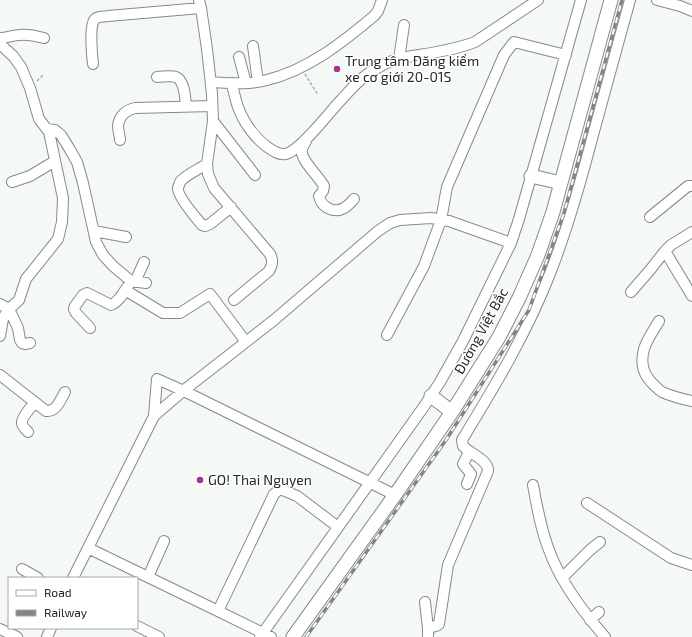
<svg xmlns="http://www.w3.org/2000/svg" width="692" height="637" viewBox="0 0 692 637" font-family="'Exo 2',sans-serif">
<rect width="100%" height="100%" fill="#f5f9f5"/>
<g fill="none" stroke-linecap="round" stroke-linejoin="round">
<!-- minor casing -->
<g stroke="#878a87" stroke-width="12">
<path id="minor" d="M199,0L201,8L207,49L212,94L213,121L207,164L208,174L214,188L270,254C273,260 273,264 269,271L234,300
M657,0L680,6L692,11
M0,38C7,38 13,35 20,35C28,34 36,36 44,38
M0,44L13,56L21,67L30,88L39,119L49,132L63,198L62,222L58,239L26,279L19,300L9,309L5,315L3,319L0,336
M253,46L258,82
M239,57L246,83
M399,59L404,25
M93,64C92,56 89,24 95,19C98,16 104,17 108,16L201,8
M157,77C163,77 171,75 176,77C185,81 185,98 186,106
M211,82C229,83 249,85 267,80C308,70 343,42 374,16L378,11L382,0
M232,83C233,90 235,97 237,104C242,120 253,136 266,146C272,150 278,155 285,154C300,152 330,111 342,99C351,89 363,75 376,69C382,65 391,61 398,59C405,57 412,56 419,55C438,52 457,49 475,42L538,0
M213,121L255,175
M47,129L55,130L61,135L69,148L77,162L83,183L96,242L103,255L113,266L131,281L146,283
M120,140C120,136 118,130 118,126C119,116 126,110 135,108L212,106
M306,141C304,145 301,149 302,153C303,162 319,177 324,186L323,191L319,196C321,207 334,214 344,208C348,206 351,202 354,199
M207,164C199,169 185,175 180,182C180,183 178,187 178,188C177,196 196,218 202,225L205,226L210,224L231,207
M12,182L30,176L55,161
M650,217L688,186H692
M94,231L126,237
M665,251L692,296
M135,282L144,262
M125,290L163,313H180L210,294L246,342
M631,292L650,270L665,251L671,245L692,232
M0,304L9,309L18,328L20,340L22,343L25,344L30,343
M659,321C654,330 647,339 644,349C640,364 643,375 655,386C657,388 659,390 662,392C671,396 682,399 692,401
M90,328L76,313L74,309L75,306L83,295L87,293L111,305C119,302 123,293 128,286
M387,335L424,266L441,220L447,187L504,55L514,42L566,55
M0,375L46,411C57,412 60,400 65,392
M154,416L157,379L184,391L395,495
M28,432C26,430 22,426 22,423C21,418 32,406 35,402
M467,484L471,474L463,464L469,452
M533,485C537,507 541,530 549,550C560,581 584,613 605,637
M587,503L671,558L692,565
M88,548L218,611L271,637
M22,569L38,578
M148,577L164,541
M73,578L154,416L183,391L274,320L378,231L390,223L400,220L431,218L449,221L511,243
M562,578L590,550L600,542
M425,602L428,628
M218,611L274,494L280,489L297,496L338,527
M590,620L599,612
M137,626L159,637
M0,629L17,637
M47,637L51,628
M260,637L425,405L440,382L463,341L511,243L519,219L581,0
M428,637V628L436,626L439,624L448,565L488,471C489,460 470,454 463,446L462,440C495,386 528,331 551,271C568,227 581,181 593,135C605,90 618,45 630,0"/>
</g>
<!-- major casing -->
<g stroke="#878a87" stroke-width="15">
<path id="major" d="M531,176L561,183
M431,396L452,412
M293,637L395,495L452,412L499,337L519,298L538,255L553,212L611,0"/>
</g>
<!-- path -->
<path stroke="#aaadaa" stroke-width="1.5" stroke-dasharray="3 2" stroke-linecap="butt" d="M305,74L318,95
M37,81L43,75"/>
<!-- minor -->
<use href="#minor" stroke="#fff" stroke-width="10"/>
<!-- major -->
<use href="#major" stroke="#fff" stroke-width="13"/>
<!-- rail casing -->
<g stroke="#838583" stroke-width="3.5">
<path id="rail" d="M306,637L446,440L529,310L564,213L622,0"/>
</g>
<!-- rail -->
<use href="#rail" stroke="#fff" stroke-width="2" stroke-dasharray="6" stroke-linecap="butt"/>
</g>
<!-- markers -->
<g fill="#a5338f" stroke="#fff" stroke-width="1.5">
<circle cx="337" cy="69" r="4"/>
<circle cx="200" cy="480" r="4"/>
</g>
<g text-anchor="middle" stroke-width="3" stroke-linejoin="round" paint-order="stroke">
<!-- poi labels -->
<g font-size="14" fill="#252625" stroke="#fff" text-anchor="start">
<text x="345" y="66">Trung tâm Đăng kiểm<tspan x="345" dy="16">xe cơ giới 20-01S</tspan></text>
<text x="208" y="485">GO! Thai Nguyen</text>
</g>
<!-- street labels -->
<g font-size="14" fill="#252625" stroke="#fff">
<text transform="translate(481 331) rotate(-61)" y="5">Đường Việt Bắc</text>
</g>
</g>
<!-- legend -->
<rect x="8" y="577" width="130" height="52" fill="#ffffff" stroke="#a8a8a8"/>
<rect x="16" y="590" width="20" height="6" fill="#ffffff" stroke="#a8a8a8"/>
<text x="44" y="597" font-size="12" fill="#252625">Road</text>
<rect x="16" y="610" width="20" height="6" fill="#838583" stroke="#a8a8a8"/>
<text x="44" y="617" font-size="12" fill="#252625">Railway</text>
</svg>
